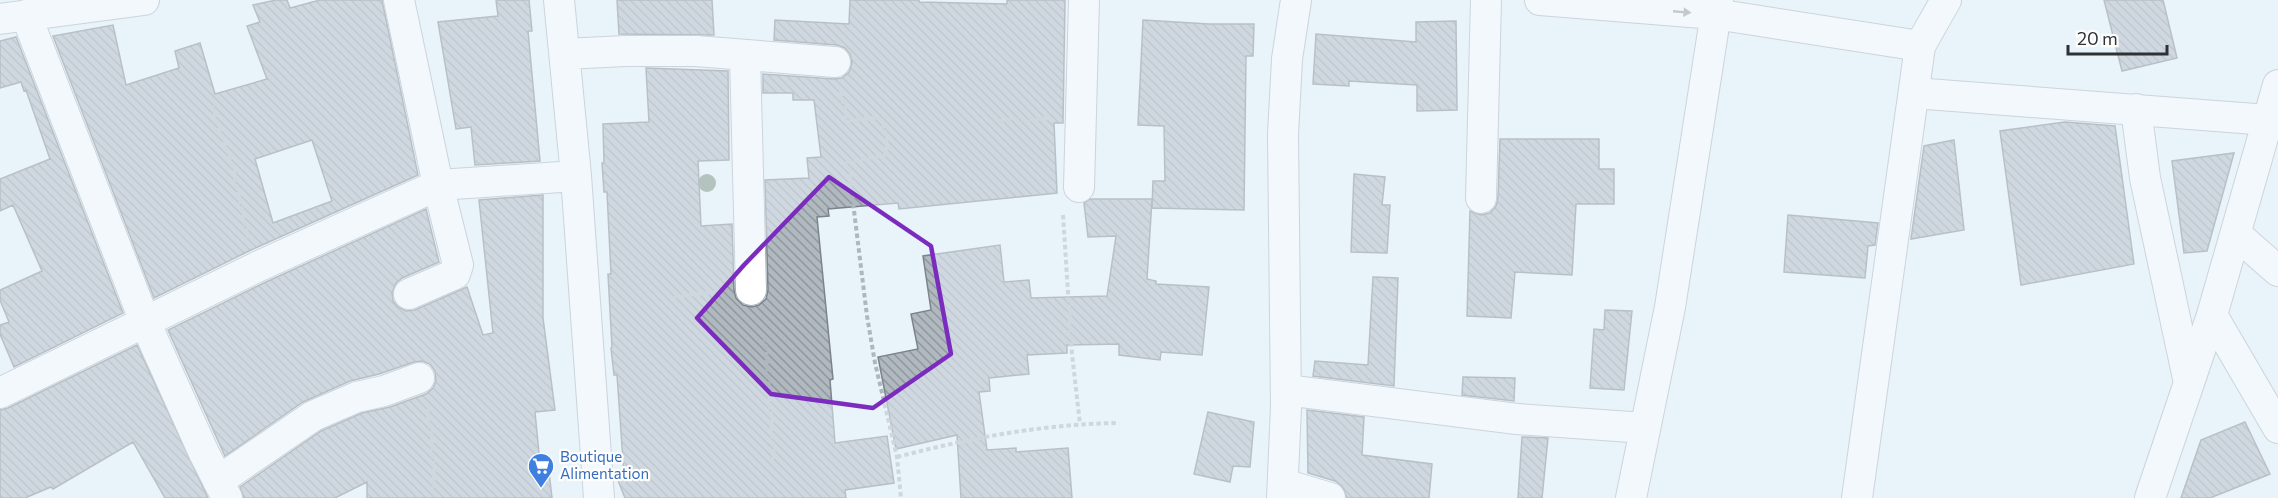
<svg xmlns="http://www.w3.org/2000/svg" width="2278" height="498" viewBox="0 0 2278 498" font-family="Commissioner,sans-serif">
<defs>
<pattern id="building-back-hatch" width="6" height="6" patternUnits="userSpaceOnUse" patternTransform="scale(1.5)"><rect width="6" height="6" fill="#b0b9c0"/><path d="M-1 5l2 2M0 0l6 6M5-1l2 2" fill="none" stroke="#90979d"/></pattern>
</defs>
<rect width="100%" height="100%" fill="#e9f3fa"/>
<!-- building -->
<path fill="url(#building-back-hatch)" stroke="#7c848b" stroke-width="1.5" fill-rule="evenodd" d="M276,0H287L290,8L320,0H382L418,175L251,250L154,298L53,36L113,25L126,85L179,68L175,51L200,43L215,94L267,79L247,26L260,22L253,5ZM312,140L332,201L273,223L255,159Z
M496,0H529L532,31H528L540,161L475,165L471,127L456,129L438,22L498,16Z
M617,0H712L714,35L619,34Z
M850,0H919V2L1007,4V0H1065L1063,123H1054L1057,193L899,209L898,203L828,209L829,216L817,217L833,379L830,380L835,443L887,436L894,483L845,490L846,498H625L617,478L624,475L617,375H614L611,348L612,347L608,274H611L607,192H604L602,163H604L603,124L649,122L646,68L728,71L729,160L698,161L701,226L732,224L734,290L736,298L743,305L752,307L759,305L766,299L768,290L765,180L809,178L807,158L821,157L814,100H793V93H763V74L834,79L842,78L849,72L852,63L850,54L845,48L837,45L774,40L775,20L849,24Z
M2104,0H2163L2177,58L2122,71Z
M1143,20L1209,24H1254L1253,56H1246L1244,210L1152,208L1153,181H1165L1164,126L1138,125Z
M1456,21L1457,110L1417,111V85L1349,81V86L1313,84L1316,34L1416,42V22Z
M16,37L123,313L14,367L0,334V325L9,322L0,300V290L42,271L13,205L0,211V179L50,159L26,90L24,91L21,82L0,88V41Z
M2065,122L2115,126L2134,264L2021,285L2000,131Z
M1500,139H1599V169H1614V204H1576L1572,275L1515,272L1511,318L1467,316L1470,211L1481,215L1490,213L1496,206L1498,198Z
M1954,140L1964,230L1911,239L1924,146Z
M2234,153L2207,251L2184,253L2172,161Z
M1354,174L1385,177L1382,205H1390L1387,253L1351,252Z
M543,195V318L555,410L535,412L540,464L548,463L552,498H367V482L335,498H244L240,487L321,431L362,413L390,407L426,394L433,388L436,381L435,371L430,364L422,361L414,362L379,374L350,381L303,402L225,456L168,330L266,282L426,209L439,262L402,278L396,283L392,293L393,301L398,307L406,311L415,310L467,287L483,335L493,333L479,200Z
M1090,199H1152L1147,279L1156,281V284L1209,287L1202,355L1161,352L1160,360L1119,355V344L1067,345V353L1027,355L1029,374L989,378L990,391L979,392L987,450L1016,448V452L1068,448L1072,498H961L957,435L896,449L878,357L918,349L911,314L931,310L923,256L1000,245L1004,282L1029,280L1031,298L1107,296L1116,236L1088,237L1084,203Z
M1788,215L1878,223L1875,245L1868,246L1865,278L1784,272Z
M1373,277L1398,278L1394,386L1313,376L1315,361L1368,365Z
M1605,310L1632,311L1624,390L1590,388L1594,329L1604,330Z
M137,345L208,498H165L133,442L53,489L51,487L25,498H0V410L8,408Z
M1463,377L1515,378L1514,401L1462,395Z
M1307,410L1364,417L1362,455L1432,464L1429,498H1347L1342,486L1335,481L1308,473Z
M1208,412L1254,422L1250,467L1233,466L1230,482L1194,474Z
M2245,422L2270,474L2210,498H2181L2201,440Z
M1522,437L1548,438L1542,498H1518Z"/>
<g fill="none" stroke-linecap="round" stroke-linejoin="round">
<!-- minor casing -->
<g stroke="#a8b1b8" stroke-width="32">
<path id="minor" d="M399,0L438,185L458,265L455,274L409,294
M559,0L576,176L599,498
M1540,0L1715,14L1920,46
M26,15L145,322L204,453L227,498
M0,19L144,0
M565,54L625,51H696L835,62
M745,56L751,290
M1914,93L2268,120
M2136,109L2145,178L2189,383
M1079,187L1084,0
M1481,198L1486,0
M2237,235L2278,271
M2212,315L2278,428
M1286,390L1517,419L1645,428
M0,393L259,266L438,185L576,176
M218,481L313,416L357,397L384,391L419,378
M1283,484L1330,498
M1282,498L1286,407L1283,134L1287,59L1296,0
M1631,498L1670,307L1718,0
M1857,498L1920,46L1946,0
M2150,498L2212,315L2278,85"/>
</g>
<!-- path -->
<path stroke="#aeb7bc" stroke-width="4" stroke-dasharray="4.5 3" stroke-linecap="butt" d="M840,92L848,120L877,118L883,121L886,137L887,154L848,162L867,316L875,363L897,457L901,498
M212,106L233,168L248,238
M999,121L1049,118
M1063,215L1072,354L1080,424
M674,296L721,292
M765,337L774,459
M427,409L432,439L435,498
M897,457C970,438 1043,424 1119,423"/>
<!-- minor -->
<use href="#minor" stroke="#fff" stroke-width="30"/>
</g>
<!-- trees -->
<circle fill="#778a75" cx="707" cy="183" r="9"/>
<!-- one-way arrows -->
<defs><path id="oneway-solid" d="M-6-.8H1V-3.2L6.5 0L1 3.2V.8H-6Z" transform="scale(1.5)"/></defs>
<use fill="#96989a" href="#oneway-solid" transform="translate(1682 12) rotate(5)"/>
<!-- marked area -->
<path d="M0 0H2278V498H0ZM829,177L931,246L951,354L873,408L771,394L697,318L744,265Z" fill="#e9f3fa" fill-opacity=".55" fill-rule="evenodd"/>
<path fill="none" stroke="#7b2cbf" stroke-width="4.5" stroke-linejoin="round" d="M829,177L931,246L951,354L873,408L771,394L697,318L744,265Z"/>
<!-- icons -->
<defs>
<g id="supermarket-pin" transform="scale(1.35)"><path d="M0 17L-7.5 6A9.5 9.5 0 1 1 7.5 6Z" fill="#3f7fe0" stroke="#fefefe"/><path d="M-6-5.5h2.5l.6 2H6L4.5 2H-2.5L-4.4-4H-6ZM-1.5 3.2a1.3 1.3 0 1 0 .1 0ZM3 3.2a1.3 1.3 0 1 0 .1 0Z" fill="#fff"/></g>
</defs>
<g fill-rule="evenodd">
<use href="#supermarket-pin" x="541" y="466"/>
</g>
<g text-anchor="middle" stroke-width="4.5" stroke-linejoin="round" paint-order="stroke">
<!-- shop labels -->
<g font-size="15" fill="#366cbe" stroke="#fefefe" text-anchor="start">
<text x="560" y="462">Boutique<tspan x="560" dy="17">Alimentation</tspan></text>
</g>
</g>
<!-- scale -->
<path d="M2068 45v9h99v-9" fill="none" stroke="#2e3235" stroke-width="3"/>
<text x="2077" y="45" font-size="18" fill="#2e3235" stroke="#fefefe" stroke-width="4.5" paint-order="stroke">20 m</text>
</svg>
